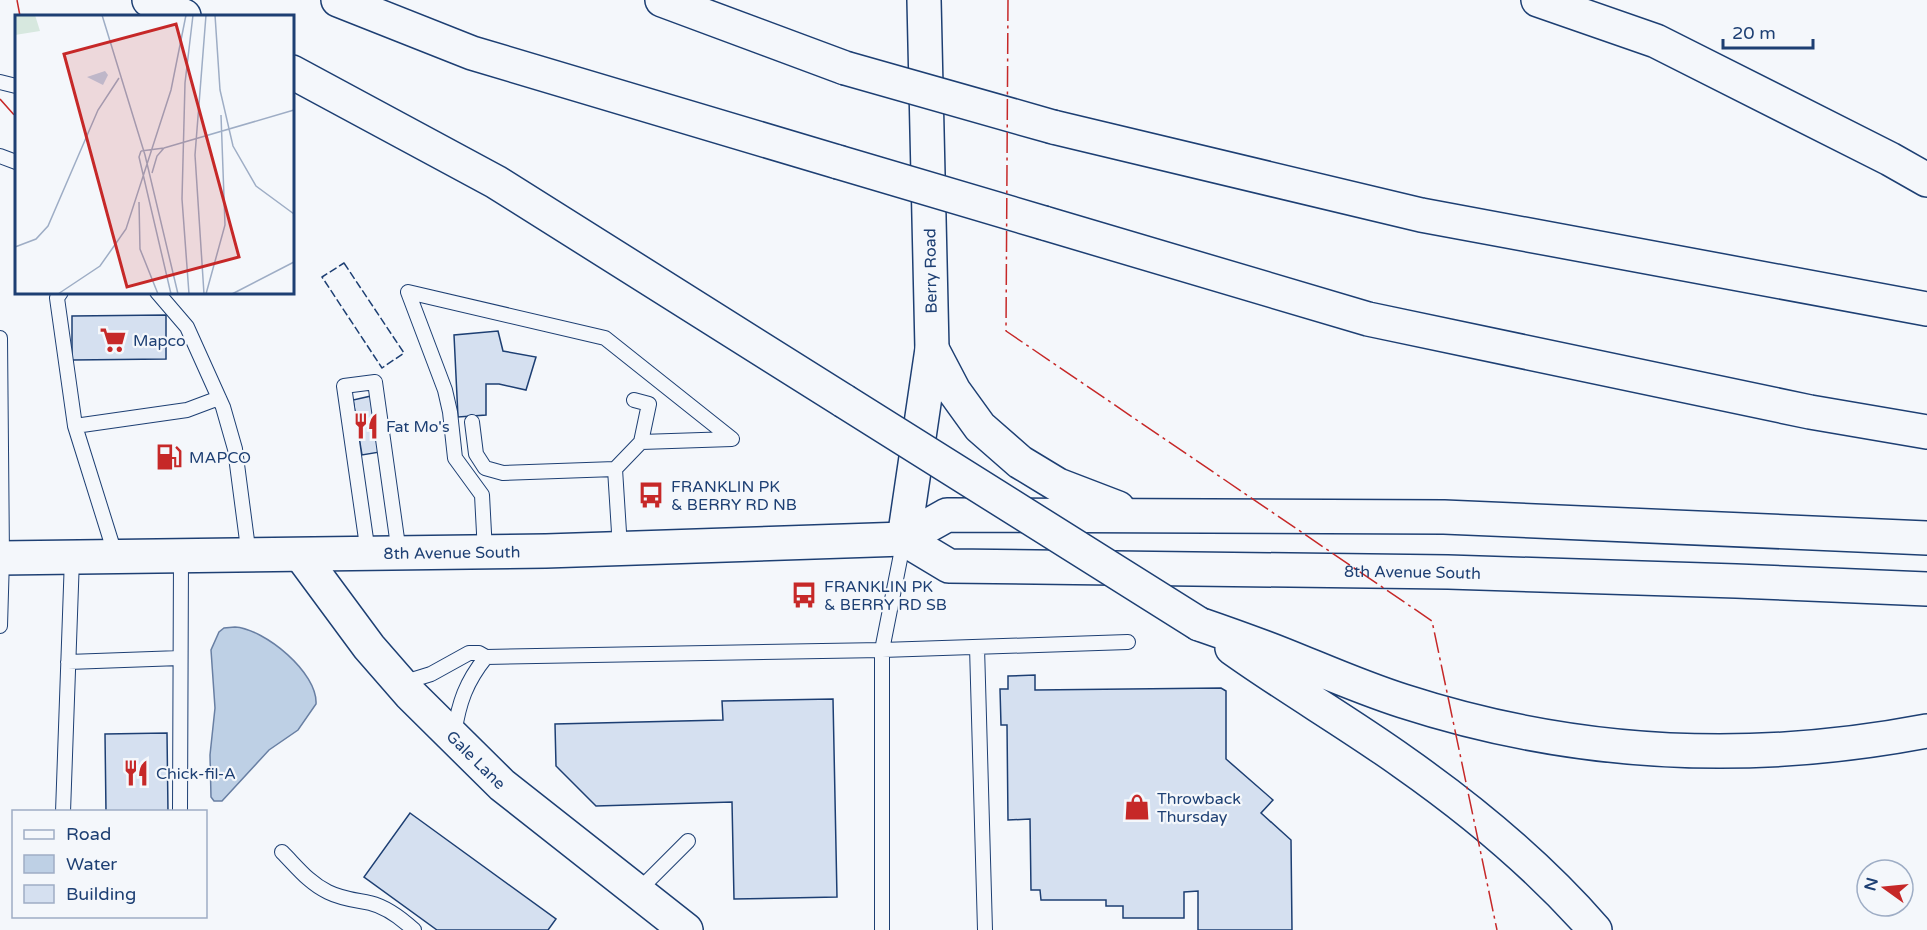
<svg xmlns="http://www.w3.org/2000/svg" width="1927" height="930" viewBox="0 0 1927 930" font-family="'Varela Round',sans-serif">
<rect width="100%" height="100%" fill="#f4f7fb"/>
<!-- water -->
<path fill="#bed0e5" stroke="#687fa3" stroke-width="1.5" d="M235,627C265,629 318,673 316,704L298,730L269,750L222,801H214L211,797L210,755L215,708L211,650L219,632L224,628Z"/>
<!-- building -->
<path fill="#d5e0f0" stroke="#1d3f73" stroke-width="1.5" d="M166,315V359L72,360V316Z
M498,331L503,351L536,357L526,390L499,384H486V415L458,417L454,335Z
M371,396L380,452L362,455L353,400Z
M1035,675V690L1221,688L1226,691V759L1273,800L1261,813L1291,840L1292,930H1198V891L1184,892V918H1123V906H1106V900H1041L1040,890H1031L1030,819L1008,820L1007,725H1001L1000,689H1008V676Z
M833,699L837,897L734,899L732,802L596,806L556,766L555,724L723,720L722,701Z
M167,733L168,812H106L105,734Z
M410,813L556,919L548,930H437L364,877Z"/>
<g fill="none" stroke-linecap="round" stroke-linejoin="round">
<!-- lane casing -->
<g stroke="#1d3f73" stroke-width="16">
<path id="lane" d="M0,82L16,86
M0,156L16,162
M61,292L57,298L75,426L116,557
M157,292L187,327L223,407L235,449L249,556
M0,338L2,558L0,626
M634,400L649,404L641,442
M472,422L476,454L485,468L503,473L615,469
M75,426L187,410L219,398
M485,552L482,495L455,458L450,412L445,390L408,292L605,338L732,439L641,442L615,469L620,548
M368,553L344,386L375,382L399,553
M977,647L985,930
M68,662L180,658
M402,683L431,674L469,653H479L486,657L882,650L904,539
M454,734C459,702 466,682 486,657
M63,812L72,558
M180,812L181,556
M282,852C297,867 309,883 328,892C342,899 355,900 370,903C387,907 401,918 414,930
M637,892L688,841
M882,930V650L1128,642"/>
</g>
<!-- secondary casing -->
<g stroke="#1d3f73" stroke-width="36">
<g id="secondary">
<path d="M904,539L932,349L924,0"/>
<path id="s1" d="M301,555L369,647L410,694L502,785L686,930"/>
</g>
</g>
<!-- primary casing -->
<g stroke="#1d3f73" stroke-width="36">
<g id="primary">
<path d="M932,349L954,391L980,427L1020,462L1058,485L1118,508"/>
<path id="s2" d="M904,539L949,566L1448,572L1736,581L1927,589"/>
<path id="s3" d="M0,558L546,551L904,539L947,515L1444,517L1927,538"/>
</g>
</g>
<!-- highway casing -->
<g stroke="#1d3f73" stroke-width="36">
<path id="highway" d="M149,0L184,16
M338,0L472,53L838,162
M662,0L845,68
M1538,0L1656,41L1890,159L1927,180
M292,72L496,182L844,401
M1053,127L1421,215L1927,309
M1044,223L1368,319L1810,412L1927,432
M1199,624C1228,634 1256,644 1284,655C1324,671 1362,688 1403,701C1576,757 1749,765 1927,731
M1232,648C1288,688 1347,722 1403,762C1473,811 1539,866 1595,930"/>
</g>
<!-- lane -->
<use href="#lane" stroke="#f4f7fb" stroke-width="14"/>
<!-- secondary -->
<use href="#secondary" stroke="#f4f7fb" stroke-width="33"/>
<!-- primary -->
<use href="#primary" stroke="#f4f7fb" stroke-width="33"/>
<!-- highway -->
<use href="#highway" stroke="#f4f7fb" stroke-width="33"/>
<!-- highway-bridge casing -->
<g stroke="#1d3f73" stroke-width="36" stroke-linecap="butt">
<path id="highway-bridge" d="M845,68L1053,127
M838,162L1044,223
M844,401L1199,624"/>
</g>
<!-- highway-bridge -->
<use href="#highway-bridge" stroke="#f4f7fb" stroke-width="33"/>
<!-- fence -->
<path stroke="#1d3f73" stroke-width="1.5" stroke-dasharray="8 3" stroke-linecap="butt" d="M344,263L404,353L382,368L322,277Z"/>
<!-- power -->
<path stroke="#c62828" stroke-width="1.5" stroke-dasharray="21 4.5 3 4.5" stroke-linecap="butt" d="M17,0L20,16
M1008,0L1006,331L1432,621L1497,930
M0,99L16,117"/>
</g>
<!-- icons -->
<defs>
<g id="supermarket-bare" transform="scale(2.07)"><path d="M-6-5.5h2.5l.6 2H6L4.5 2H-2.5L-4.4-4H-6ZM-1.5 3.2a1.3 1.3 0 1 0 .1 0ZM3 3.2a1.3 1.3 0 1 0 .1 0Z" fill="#c62828" stroke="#f4f7fb" stroke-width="2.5" paint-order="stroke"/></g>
<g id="restaurant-bare" transform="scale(2.07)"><path d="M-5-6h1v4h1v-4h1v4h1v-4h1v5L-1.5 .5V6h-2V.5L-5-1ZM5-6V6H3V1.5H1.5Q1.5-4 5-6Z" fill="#c62828" stroke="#f4f7fb" stroke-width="2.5" paint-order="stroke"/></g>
<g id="fuel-bare" transform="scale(2.07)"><path d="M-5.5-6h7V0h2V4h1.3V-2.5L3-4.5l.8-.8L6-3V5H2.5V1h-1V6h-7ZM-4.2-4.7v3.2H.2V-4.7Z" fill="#c62828" stroke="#f4f7fb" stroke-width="2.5" paint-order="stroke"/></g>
<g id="bus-bare" transform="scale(2.07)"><path d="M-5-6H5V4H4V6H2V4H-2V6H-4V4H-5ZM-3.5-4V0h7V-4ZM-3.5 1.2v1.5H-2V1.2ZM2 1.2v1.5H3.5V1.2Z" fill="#c62828" stroke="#f4f7fb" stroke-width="2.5" paint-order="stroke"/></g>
<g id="shop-bare" transform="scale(2.07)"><path d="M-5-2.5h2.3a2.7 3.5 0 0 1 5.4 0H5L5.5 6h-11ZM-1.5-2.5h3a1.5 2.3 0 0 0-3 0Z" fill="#c62828" stroke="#f4f7fb" stroke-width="2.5" paint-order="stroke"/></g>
</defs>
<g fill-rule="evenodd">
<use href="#supermarket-bare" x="113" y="340"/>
<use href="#restaurant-bare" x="366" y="426"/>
<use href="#fuel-bare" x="169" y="457"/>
<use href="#bus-bare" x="651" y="495"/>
<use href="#bus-bare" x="804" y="595"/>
<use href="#restaurant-bare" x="136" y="773"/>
<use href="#shop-bare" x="1137" y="807"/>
</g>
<g text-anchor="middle" stroke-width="4.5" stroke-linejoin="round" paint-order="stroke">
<!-- street labels -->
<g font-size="16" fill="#1d3f73" stroke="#f4f7fb">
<text transform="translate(930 271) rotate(-91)" y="6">Berry Road</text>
<text dy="6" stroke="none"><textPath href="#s3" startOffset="452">8th Avenue South</textPath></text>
<text dy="6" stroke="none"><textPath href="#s2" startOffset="516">8th Avenue South</textPath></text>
<text dy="6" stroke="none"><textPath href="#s1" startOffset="270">Gale Lane</textPath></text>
</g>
<!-- poi labels -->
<g font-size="16" fill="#1d3f73" stroke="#f4f7fb" text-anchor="start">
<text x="133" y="346">Mapco</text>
<text x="386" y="432">Fat Mo's</text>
<text x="189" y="463">MAPCO</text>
<text x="671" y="492">FRANKLIN PK<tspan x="671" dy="18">&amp; BERRY RD NB</tspan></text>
<text x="824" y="592">FRANKLIN PK<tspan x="824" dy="18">&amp; BERRY RD SB</tspan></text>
<text x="156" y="779">Chick-fil-A</text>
<text x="1157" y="804">Throwback<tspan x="1157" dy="18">Thursday</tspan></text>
</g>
</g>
<!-- overview -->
<g transform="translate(15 15)">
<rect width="279" height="279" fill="#f4f7fb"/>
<path d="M20,0L25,16L0,20V1Z" fill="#d7e8df"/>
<path d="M90,56L93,60L88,70L72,62Z" fill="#bed0e5"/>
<path fill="none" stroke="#9eadc5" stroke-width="1.5" d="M87,0L130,140L163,279M200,0L205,75L218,131L241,171L279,199M126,136L149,133L279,95M126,136L124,142L156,279M137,158L142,141L149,133M124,187L125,234L143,279M0,232L21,224L33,211L83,95L104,63M43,279L85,251L111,214L156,75L171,0M174,279L167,184L170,68L178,0M189,279L180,140L191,0M191,279L210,210L206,100M217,279L279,247"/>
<path fill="#c62828" fill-opacity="0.15" stroke="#c62828" stroke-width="3" d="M161,9L224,242L112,272L49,39Z"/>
<rect width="279" height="279" fill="none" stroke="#1d3f73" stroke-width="3"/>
</g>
<!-- legend -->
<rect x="12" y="810" width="195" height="108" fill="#f4f7fb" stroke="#9eadc5" stroke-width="1.5"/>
<rect x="24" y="830" width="30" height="9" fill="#f4f7fb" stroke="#9eadc5" stroke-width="1.5"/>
<text x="66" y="840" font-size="18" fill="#1d3f73">Road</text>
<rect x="24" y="855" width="30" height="18" fill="#bed0e5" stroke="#9eadc5" stroke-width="1.5"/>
<text x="66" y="870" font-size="18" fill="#1d3f73">Water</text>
<rect x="24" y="885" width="30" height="18" fill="#d5e0f0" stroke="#9eadc5" stroke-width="1.5"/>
<text x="66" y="900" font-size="18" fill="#1d3f73">Building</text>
<!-- north arrow -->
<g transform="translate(1885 888) rotate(285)"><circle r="28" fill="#f4f7fb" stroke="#9eadc5" stroke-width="1.5"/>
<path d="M0-4.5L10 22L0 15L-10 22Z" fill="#c62828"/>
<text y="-9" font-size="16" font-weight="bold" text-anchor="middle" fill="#1d3f73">N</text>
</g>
<!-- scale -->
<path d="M1723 39v9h90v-9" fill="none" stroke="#1d3f73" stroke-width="3"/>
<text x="1732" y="39" font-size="18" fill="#1d3f73" stroke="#f4f7fb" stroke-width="4.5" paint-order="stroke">20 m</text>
</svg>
